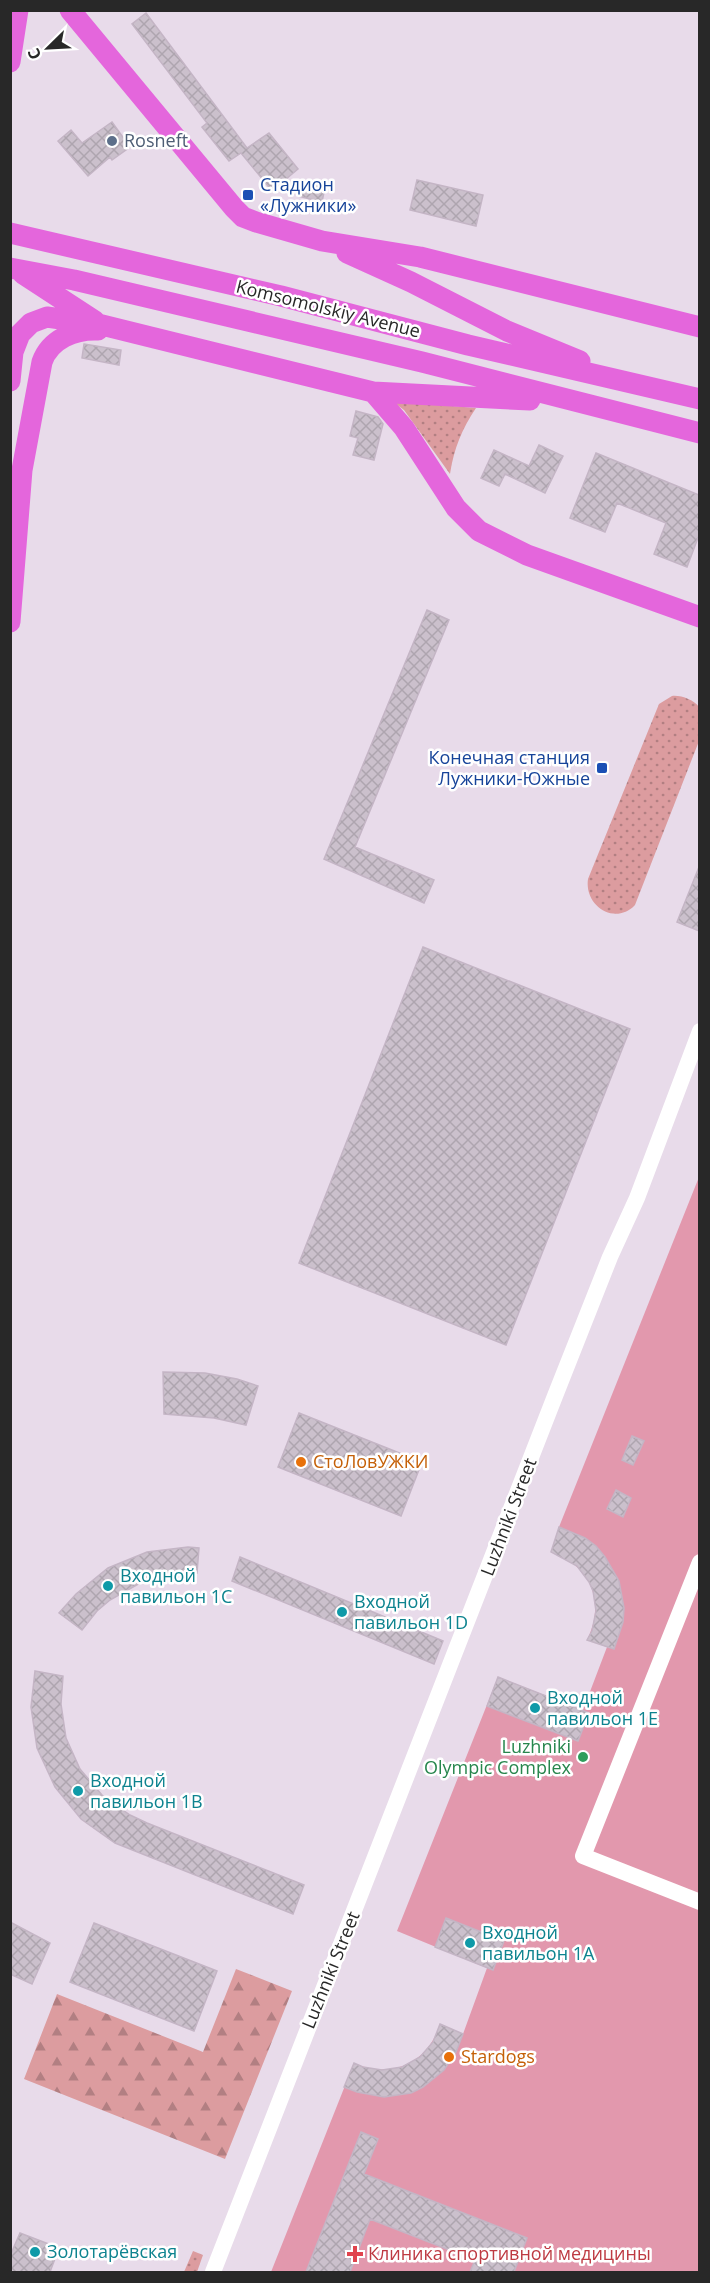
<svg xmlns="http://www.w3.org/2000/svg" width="710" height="2283" viewBox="0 0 710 2283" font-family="'Open Sans',sans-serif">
<defs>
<pattern id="grass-dots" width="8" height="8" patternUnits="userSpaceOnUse" patternTransform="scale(1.5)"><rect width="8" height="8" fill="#dc9c9f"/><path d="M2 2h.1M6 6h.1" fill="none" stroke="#b27f82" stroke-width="1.8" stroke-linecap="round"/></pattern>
<pattern id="forest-firs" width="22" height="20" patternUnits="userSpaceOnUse" patternTransform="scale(1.5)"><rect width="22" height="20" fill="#dc9c9f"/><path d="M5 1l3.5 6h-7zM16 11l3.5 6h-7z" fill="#b27f82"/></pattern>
<pattern id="building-cross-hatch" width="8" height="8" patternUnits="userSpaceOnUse" patternTransform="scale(1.5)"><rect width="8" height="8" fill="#cbc0cc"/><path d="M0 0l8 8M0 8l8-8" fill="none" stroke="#aea5af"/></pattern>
</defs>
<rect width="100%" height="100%" fill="#e8dbea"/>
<!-- grass -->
<path fill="url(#grass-dots)" d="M392,401L476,408C462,429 454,448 450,474L404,410Z
M672,696C681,695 694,700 699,707V741L635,905C615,926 584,906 588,879L659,704Z
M193,2251L203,2255L197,2272H184Z"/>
<!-- forest -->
<path fill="url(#forest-firs)" d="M236,1969L292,1991L225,2159L24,2079L57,1994L203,2052Z"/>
<!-- pitch -->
<path fill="#e298ad" d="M699,1177V2272H271L354,2063C391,2080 428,2063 440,2024L463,2034L487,1968L397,1931L498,1677L583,1710L607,1647L587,1640C606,1602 591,1566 551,1552L559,1527Z"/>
<!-- building -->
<path fill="url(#building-cross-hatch)" stroke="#c4b5c5" stroke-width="1.5" d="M146,13L247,148L269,133L298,169L272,191L241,153L229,161L202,127L207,123L132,24Z
M112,122L130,147L112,160L110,157L88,176L58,141L71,130L82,143Z
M417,180L483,195L476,226L410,210Z
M302,181L325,187L322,202L298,196Z
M84,344L121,350L119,365L82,358Z
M356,411L378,417L383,424L374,460L353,455L358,438L350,436Z
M539,445L563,456L545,493L505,474L499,486L481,478L494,450L529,466Z
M596,453L699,495V535L687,567L654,554L666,523L617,503L605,532L570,518Z
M427,610L449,620L355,847L434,880L424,903L324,859Z
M699,867V931L677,922Z
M423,947L630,1029L506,1345L299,1263Z
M163,1372L205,1373L237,1379L258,1386L246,1425L214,1418L164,1414Z
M299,1413L422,1462L401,1516L278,1467Z
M632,1436L644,1441L633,1465L622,1460Z
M616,1490L631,1498L623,1517L607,1509Z
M559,1527L585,1538L596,1546L605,1557L619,1581L624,1608L623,1622L614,1649L587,1640L592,1631L596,1611L593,1591L589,1582L577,1566L551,1552Z
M188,1547L199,1548L197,1573L172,1574L140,1583L110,1600L97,1611L82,1630L59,1613L76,1594L108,1568L147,1552Z
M240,1557L443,1641L434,1664L232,1581Z
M35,1671L63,1676L61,1704L66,1738L80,1769L102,1795L130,1815L147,1823L304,1885L293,1914L115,1843L81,1819L55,1787L37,1748L31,1707Z
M498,1677L589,1713L578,1741L487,1706Z
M446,1918L504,1941L493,1970L435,1947Z
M10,1922L50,1943L32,1984L10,1974Z
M94,1923L217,1971L194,2031L70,1982Z
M440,2024L463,2034L456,2052L444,2070L423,2087L411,2093L384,2097L357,2092L344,2087L354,2063L363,2067L382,2070L402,2067L420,2057L433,2042Z
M361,2132L378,2139L364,2174L527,2238L514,2272H470L475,2260L370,2219L350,2272H306Z
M20,2233L59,2248L50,2272H10V2256Z"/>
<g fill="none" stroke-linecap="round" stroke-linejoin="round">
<!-- minor -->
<path stroke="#fff" stroke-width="16" d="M700,1562L583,1856L700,1902
M213,2272L555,1396L610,1257L637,1198L700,1031"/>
<!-- major -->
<path stroke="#e466dc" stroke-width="21" d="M70,10L234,208L243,217L256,222L322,241L420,257L700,327
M10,62L18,10
M10,233L281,296L468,345L700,399
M347,253L411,282L507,331L580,361
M10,268L74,280L422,362L700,433
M23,274L95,321
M10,381L13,352L20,334L31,323L47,317L102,325L373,392L530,400
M373,392L404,428L456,508L479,531L527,555L700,617
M10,622L22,470L42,362C50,339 75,329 98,330"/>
</g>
<!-- markers -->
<circle fill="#5c6f8a" stroke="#fff" stroke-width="2" cx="112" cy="141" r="6"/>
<g fill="#1a4fb4" stroke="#fff" stroke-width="2">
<rect x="242" y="189" width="12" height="12" rx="3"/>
<rect x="596" y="762" width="12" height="12" rx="3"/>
</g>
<g fill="#e8710a" stroke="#fff" stroke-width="2">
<circle cx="301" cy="1462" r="6"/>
<circle cx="449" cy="2057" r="6"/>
</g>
<g fill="#0f9aa8" stroke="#fff" stroke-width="2">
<circle cx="108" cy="1586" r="6"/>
<circle cx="342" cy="1612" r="6"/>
<circle cx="535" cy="1708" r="6"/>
<circle cx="78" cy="1791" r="6"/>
<circle cx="470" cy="1943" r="6"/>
<circle cx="35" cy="2252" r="6"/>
</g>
<circle fill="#2e9e5b" stroke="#fff" stroke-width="2" cx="583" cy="1757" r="6"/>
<path fill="#e0444e" stroke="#fff" stroke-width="2" d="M352 2245h6v6h6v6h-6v6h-6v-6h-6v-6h6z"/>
<g text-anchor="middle" stroke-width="5" stroke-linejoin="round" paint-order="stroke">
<!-- service labels -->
<g font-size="18" fill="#4e5e75" stroke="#fff" text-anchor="start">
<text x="124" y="147">Rosneft</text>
</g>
<!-- transit labels -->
<g font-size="18" fill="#164399" stroke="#fff" text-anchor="start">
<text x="260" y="191">Стадион<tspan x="260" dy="21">«Лужники»</tspan></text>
<text x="590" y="764" text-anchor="end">Конечная станция<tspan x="590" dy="21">Лужники-Южные</tspan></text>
</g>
<!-- street labels -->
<g font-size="18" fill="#282828" stroke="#fff">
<text transform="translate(328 309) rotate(14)" y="6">Komsomolskiy Avenue</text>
<text transform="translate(509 1517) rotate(-69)" y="6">Luzhniki Street</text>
<text transform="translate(331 1970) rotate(-68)" y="6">Luzhniki Street</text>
</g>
<!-- food labels -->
<g font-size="18" fill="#c56008" stroke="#fff" text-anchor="start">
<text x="313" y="1468">СтоЛовУЖКИ</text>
<text x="461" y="2063">Stardogs</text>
</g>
<!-- culture labels -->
<g font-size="18" fill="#0d838f" stroke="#fff" text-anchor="start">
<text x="120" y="1582">Входной<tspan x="120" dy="21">павильон 1C</tspan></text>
<text x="354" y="1608">Входной<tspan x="354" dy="21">павильон 1D</tspan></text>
<text x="547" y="1704">Входной<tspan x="547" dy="21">павильон 1E</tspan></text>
<text x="90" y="1787">Входной<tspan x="90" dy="21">павильон 1B</tspan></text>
<text x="482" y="1939">Входной<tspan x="482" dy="21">павильон 1A</tspan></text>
<text x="47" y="2258">Золотарёвская</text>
</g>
<!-- leisure labels -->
<g font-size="18" fill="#27864d" stroke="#fff" text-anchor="end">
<text x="571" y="1753">Luzhniki<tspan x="571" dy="21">Olympic Complex</tspan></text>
</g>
<!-- health labels -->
<g font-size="18" fill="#be3a42" stroke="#fff" text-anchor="start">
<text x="368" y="2260">Клиника спортивной медицины</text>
</g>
</g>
<!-- border -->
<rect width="710" height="2283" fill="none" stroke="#282828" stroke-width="24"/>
<!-- north arrow -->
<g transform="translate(48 48) rotate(246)" stroke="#ffffff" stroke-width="4.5" paint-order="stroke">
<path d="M0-4.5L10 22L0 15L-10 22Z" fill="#282828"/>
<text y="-9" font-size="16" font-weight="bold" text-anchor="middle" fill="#282828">С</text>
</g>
</svg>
